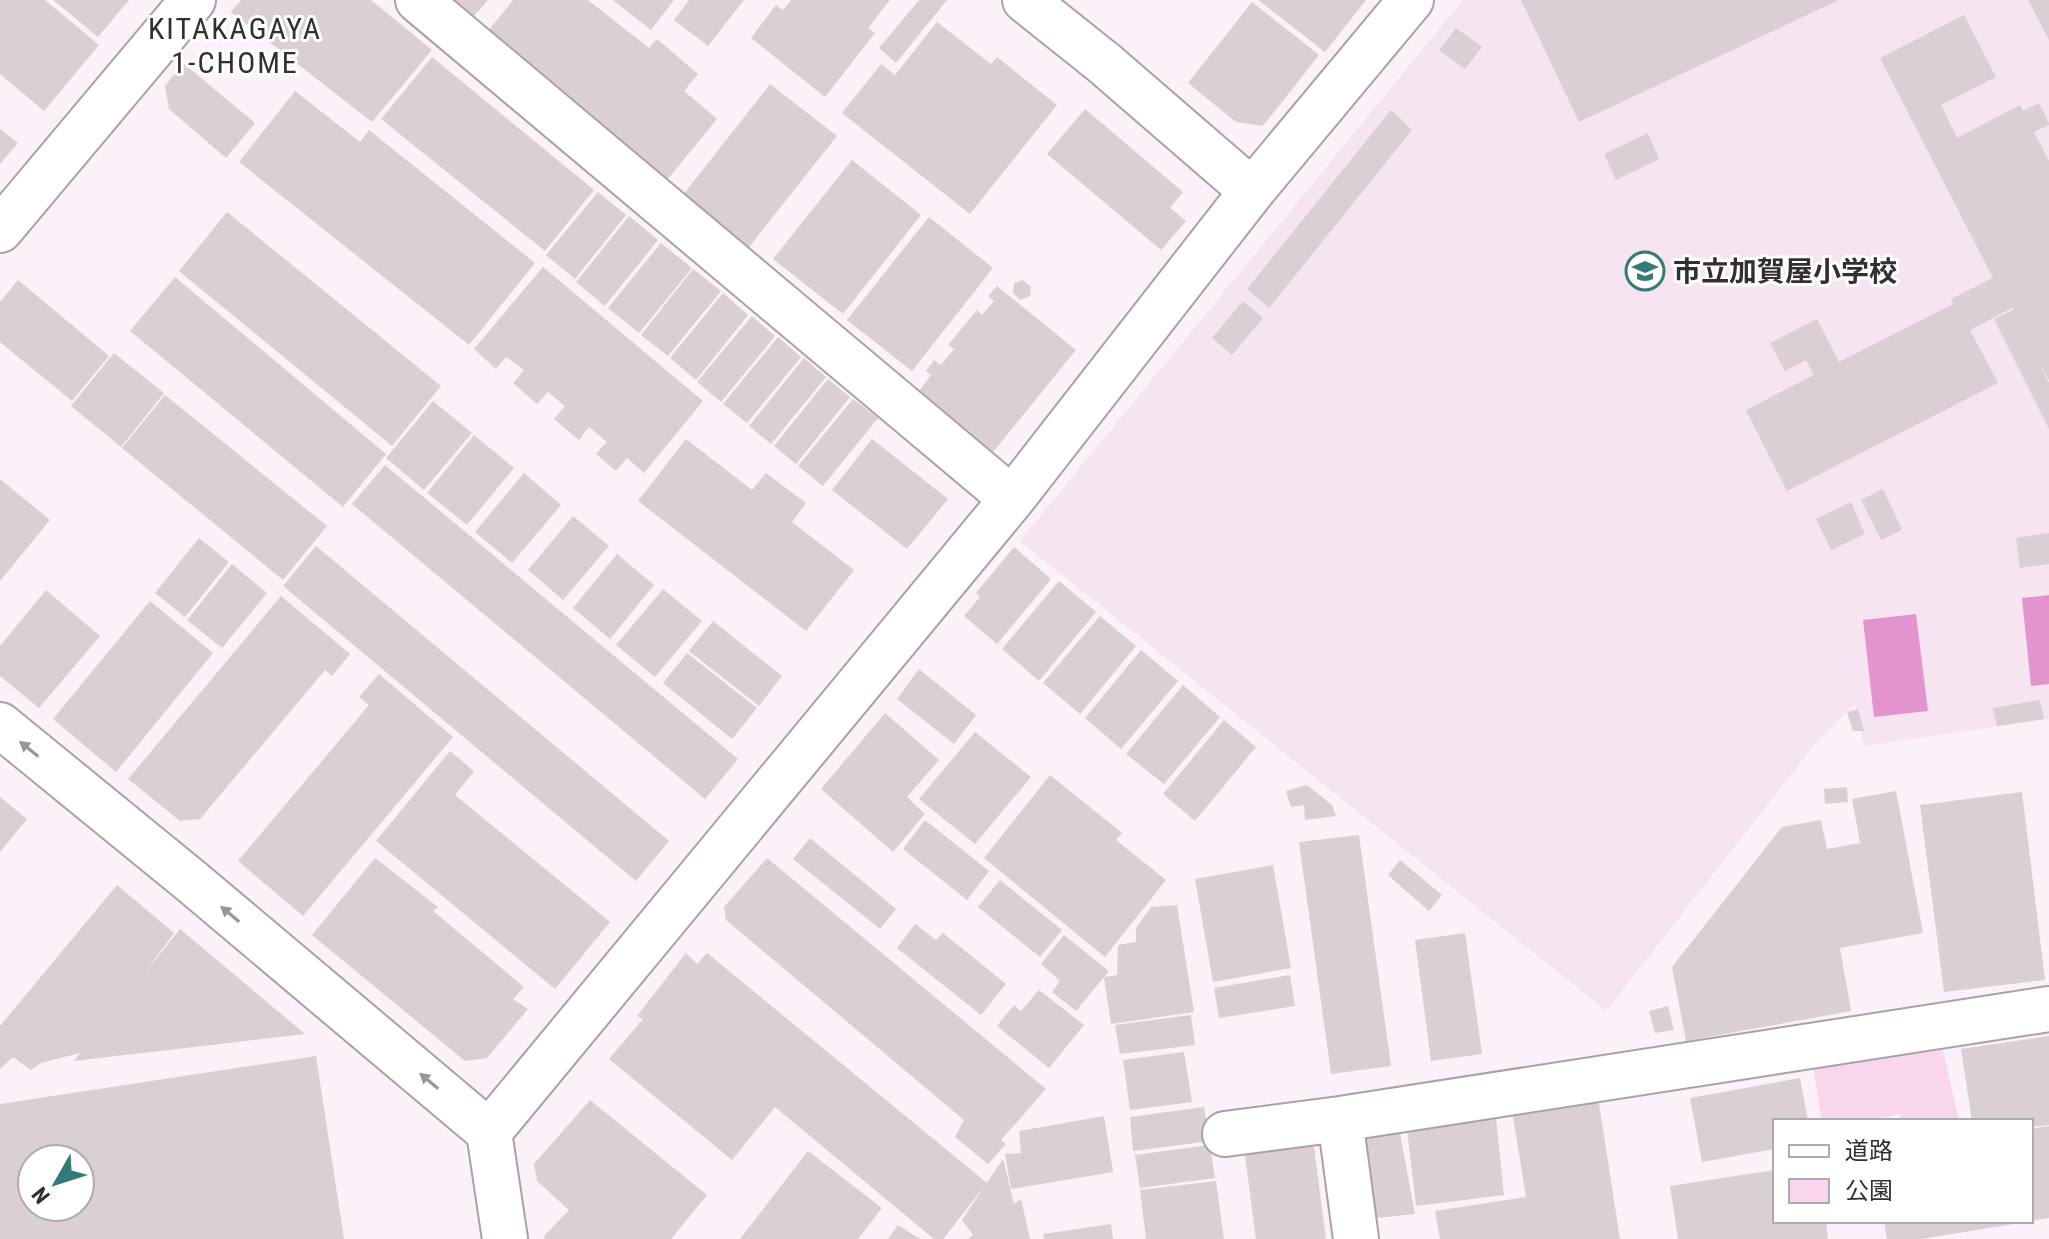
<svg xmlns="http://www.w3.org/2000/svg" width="2049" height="1239" viewBox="0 0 2049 1239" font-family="'Roboto Condensed','Noto Sans JP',sans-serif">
<rect width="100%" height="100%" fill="#fbf1f8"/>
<!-- built -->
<path fill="#f6e4f0" d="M1463,0H2049V719L1864,746L1855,704L1815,744L1606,1011L1020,541Z"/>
<!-- green -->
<path fill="#f9d6ee" d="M1943,1050L1959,1121H1902L1900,1114L1869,1121H1822L1813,1067Z"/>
<!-- water -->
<path fill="#e393cd" d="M2049,595V684L2031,686L2022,598Z
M1916,614L1928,711L1874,717L1863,620Z"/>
<!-- building -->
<path fill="#d9cfd5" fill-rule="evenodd" d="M0,0H45L99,45L44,111L0,74Z
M53,0H129L98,37Z
M241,0H371L432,50L372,122L231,12Z
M453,0H488L473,17Z
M513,0H588L649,48L657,39L698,74L684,91L717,119L663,185L484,36Z
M613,0H674L651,30Z
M689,0H744L708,46L674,20Z
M791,0H890L868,28L875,33L825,97L751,38L776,5L783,10Z
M919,0H947L896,63L879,48Z
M1258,0H1366L1325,52Z
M1521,0H1839L1579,122Z
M2028,0H2049V40Z
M1252,2L1319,55L1263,126L1236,122L1188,83Z
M1964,15L1996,77L1941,105L1957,138L2020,105L2023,111L2039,103L2049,123V125L2034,132L2049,161V380L2037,359L2049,383V429L1994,319L2013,310L2012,308L1970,330L1998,383L1787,491L1746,410L1814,375L1806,360L1785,371L1770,343L1817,319L1839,362L1953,304L1951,299L1993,278L1880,58Z
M937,22L991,64L997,57L1057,105L970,214L842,113L881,64L895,75Z
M1456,28L1482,47L1465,69L1439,50Z
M432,57L594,190L545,251L381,119Z
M183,63L255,123L226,158L169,109L165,86Z
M770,84L837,136L749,247L683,195Z
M295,91L360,142L369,130L535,263L469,345L239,162Z
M1085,109L1183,192L1170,208L1186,221L1161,250L1047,154Z
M1391,110L1412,130L1269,308L1247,289Z
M0,129L18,143L0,164Z
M1648,133L1659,159L1616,180L1604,154Z
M852,160L921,215L843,314L773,259Z
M598,192L626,215L575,279L546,255Z
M227,212L441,386L392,446L179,271Z
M629,216L658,240L605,306L576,282Z
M929,217L993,268L912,371L847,320Z
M661,243L692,268L639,333L608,308Z
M543,267L703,401L644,473L627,458L616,471L596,454L607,442L589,427L579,440L554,419L565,406L548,392L537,404L513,383L524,370L506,357L496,369L474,349Z
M693,269L721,291L668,356L641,335Z
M175,277L386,454L343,507L130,331Z
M18,280L109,356L72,401L0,342V302Z
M1023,280L1031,287L1030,296L1020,300L1013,293L1014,283Z
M997,286L1076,350L993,452L919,391L931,375L926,371L934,360L941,365L954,349L948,345L977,310L982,315L994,301L988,296Z
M723,293L748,315L696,380L670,358Z
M1243,301L1263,318L1232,355L1212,338Z
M752,316L775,336L721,402L697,382Z
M778,337L801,357L747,423L723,404Z
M114,353L164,393L121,447L71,406Z
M804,358L826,377L771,444L749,426Z
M828,379L850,397L796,464L774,446Z
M165,395L327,526L283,580L122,448Z
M853,399L878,418L823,486L798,466Z
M433,401L472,433L424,490L386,458Z
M474,435L514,468L467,525L427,493Z
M686,439L752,490L766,473L806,503L792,522L854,570L806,631L638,501Z
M872,439L948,499L907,549L832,490Z
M385,465L738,759L705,799L352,504Z
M524,473L561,505L512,563L475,532Z
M0,479L50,520L0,581Z
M1883,489L1902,530L1881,540L1861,500Z
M1851,502L1865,534L1831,550L1816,519Z
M573,516L609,546L563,600L528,570Z
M2049,533V564L2020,568L2016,538Z
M199,538L229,562L185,617L155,593Z
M316,546L669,841L636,881L283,586Z
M1014,547L1051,579L997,644L964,616L980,597L976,593Z
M617,554L654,585L610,639L573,608Z
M232,564L267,593L222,648L187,620Z
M1059,581L1096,612L1039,681L1002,649Z
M663,589L702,621L655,677L616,645Z
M46,590L100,636L39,708L0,676V646Z
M281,596L350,654L332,676L325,670L200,819L180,821L128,779Z
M150,601L213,653L116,772L53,719Z
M1100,616L1136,646L1080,714L1043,683Z
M713,621L782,676L759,706L689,651Z
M1141,650L1178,681L1121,749L1085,718Z
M687,653L757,708L732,739L663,683Z
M919,669L976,715L954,744L897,699Z
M379,674L453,737L303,916L238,861L369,705L359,697Z
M1183,685L1220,717L1164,784L1126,754Z
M2040,700L2044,719L1997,726L1993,708Z
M1858,709L1864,731H1853L1847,712Z
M885,713L939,760L907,797L925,814L893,852L821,789Z
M1224,720L1256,747L1195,821L1163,794Z
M975,732L1031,777L975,844L919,799Z
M450,751L474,771L455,795L610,922L555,989L376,841Z
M1050,775L1122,833L1116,840L1166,880L1105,957L984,858Z
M1307,785L1332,805L1336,816L1305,820L1304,805L1291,807L1286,791Z
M1847,787L1848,802L1825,804L1824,789Z
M1896,791L1923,933L1840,948L1851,1011L1686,1041L1672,967L1782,827L1821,820L1827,849L1860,843L1852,799Z
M2022,792L2045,980L1944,992L1920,805Z
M0,797L27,819L0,852Z
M925,820L989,871L967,900L903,849Z
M1359,835L1391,1066L1331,1074L1299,842Z
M810,838L896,909L880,929L793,859Z
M375,858L438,907L433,911L524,987L513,999L528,1009L487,1058L465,1061L312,935Z
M767,858L1046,1089L1001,1140L1006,1144L988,1164L955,1137L964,1120L726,920L724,907Z
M1400,860L1442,895L1429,911L1388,875Z
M1273,865L1291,968L1213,982L1195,879Z
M1000,880L1062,930L1040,957L978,907Z
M117,885L174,933L143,975L180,929L305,1034L74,1061L80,1053L41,1063L31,1070L13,1057L0,1069V1026Z
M1177,905L1194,1012L1111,1024L1104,977L1117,975L1118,945L1136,942V928L1151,907Z
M915,924L936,940L943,933L1006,984L981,1015L897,948Z
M1465,933L1482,1054L1431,1061L1415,940Z
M1064,935L1109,971L1076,1011L1052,992L1060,981L1041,964Z
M686,953L697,964L707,953L987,1183L943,1239H934L775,1107L732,1160L609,1059L643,1019L637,1016Z
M1290,975L1295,1006L1219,1018L1214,988Z
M1039,990L1084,1025L1049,1068L997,1026L1014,1005L1021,1011Z
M1668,1006L1674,1030L1655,1033L1649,1011Z
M1191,1015L1195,1045L1120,1054L1115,1025Z
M2049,1036V1125L2031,1127V1121H1972L1961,1049Z
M1184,1052L1192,1102L1130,1110L1123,1060Z
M316,1056L344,1239H0V1104ZM32,1159H80V1207H32Z
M1800,1078L1808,1121H1775V1149L1702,1162L1690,1098Z
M1598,1097L1620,1239H1440L1435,1211L1526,1197L1512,1110Z
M590,1100L707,1195L671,1239H545L544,1236L569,1210L537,1181L534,1164Z
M1204,1107L1210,1141L1133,1151L1130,1117Z
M1104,1116L1113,1172L1011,1189L1005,1154L1021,1153L1019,1131Z
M1496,1118L1504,1195L1416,1206L1407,1129Z
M2049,1126V1218L2031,1221V1129Z
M1399,1128L1415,1214L1367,1219L1356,1148L1375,1131Z
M1313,1139L1326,1239H1256L1244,1148Z
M1210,1145L1215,1178L1140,1188L1135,1155Z
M808,1151L882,1208L858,1239H740Z
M1003,1159L1014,1204L1021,1199L1030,1239H968L973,1235L962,1220Z
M1775,1170V1221H1826L1828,1239H1678L1670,1186Z
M1216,1181L1224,1239H1146L1140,1190Z
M1884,1221H2020V1223L1921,1239H1887Z
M1111,1224L1113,1239H1044L1043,1234Z
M898,1225L920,1239H888Z"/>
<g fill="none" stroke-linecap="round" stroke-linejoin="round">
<!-- minor casing -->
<g stroke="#aaa1a7" stroke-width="48">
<path id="minor" d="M418,0L1012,499
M1025,0L1104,63L1252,191
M0,230L193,0
M0,725L191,881L489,1132L505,1239
M1340,1119L1356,1239
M489,1132L1012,499L1252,191L1411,0
M1225,1134L1340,1119L2049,1009"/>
</g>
<!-- minor -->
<use href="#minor" stroke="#fff" stroke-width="44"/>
</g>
<!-- one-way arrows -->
<defs><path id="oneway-solid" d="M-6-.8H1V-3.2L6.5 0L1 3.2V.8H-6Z" transform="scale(2)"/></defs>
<g fill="#989698">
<use href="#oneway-solid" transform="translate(29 749) rotate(-141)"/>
<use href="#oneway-solid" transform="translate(230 914) rotate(-140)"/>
<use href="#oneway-solid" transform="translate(429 1081) rotate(-140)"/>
</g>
<!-- icons -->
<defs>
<g id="school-ring" transform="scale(2)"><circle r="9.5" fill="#fff" stroke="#337b74" stroke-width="1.5"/><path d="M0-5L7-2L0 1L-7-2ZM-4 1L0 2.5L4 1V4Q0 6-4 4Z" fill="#337b74"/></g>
</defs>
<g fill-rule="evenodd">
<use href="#school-ring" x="1645" y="271"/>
</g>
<g text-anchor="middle" stroke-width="6" stroke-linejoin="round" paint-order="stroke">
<!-- poi labels -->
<g font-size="28" font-weight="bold" fill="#322e31" stroke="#fff" text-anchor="start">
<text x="1673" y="281">市立加賀屋小学校</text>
</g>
<!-- neighbourhood labels -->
<g font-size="30" letter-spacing="2" fill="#322e31" stroke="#fff">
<text x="235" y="39">KITAKAGAYA<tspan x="235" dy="34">1-CHOME</tspan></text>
</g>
</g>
<!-- legend -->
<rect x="1773" y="1119" width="260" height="104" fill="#ffffff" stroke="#adabad" stroke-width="2"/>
<rect x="1789" y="1145" width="40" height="12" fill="#ffffff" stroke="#adabad" stroke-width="2"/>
<text x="1845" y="1159" font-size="24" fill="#322e31">道路</text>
<rect x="1789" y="1179" width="40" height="24" fill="#f9d6ee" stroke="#adabad" stroke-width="2"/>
<text x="1845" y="1199" font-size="24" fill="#322e31">公園</text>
<!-- north arrow -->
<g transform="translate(56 1183) rotate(231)"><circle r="38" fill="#ffffff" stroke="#adabad" stroke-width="2"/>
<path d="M0-6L14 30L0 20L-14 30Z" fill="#337b74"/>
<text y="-12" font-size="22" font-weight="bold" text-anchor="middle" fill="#322e31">N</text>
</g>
</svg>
